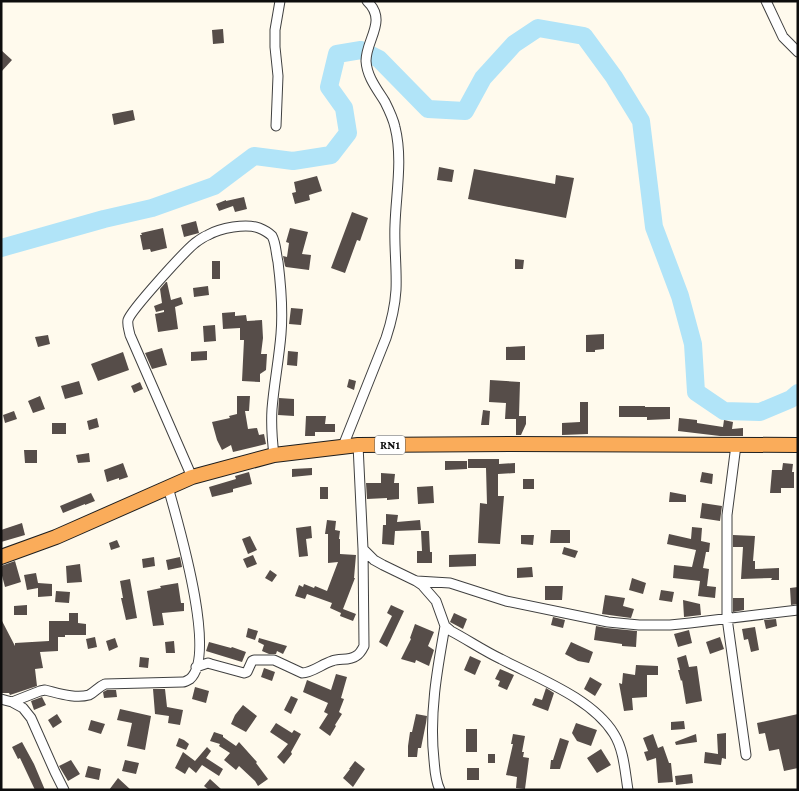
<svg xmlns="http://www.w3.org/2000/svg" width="799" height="791" viewBox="0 0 799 791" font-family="'Crimson Pro',serif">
<rect width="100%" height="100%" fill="#fffaed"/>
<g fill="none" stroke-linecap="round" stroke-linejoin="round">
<!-- river -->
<path stroke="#b1e4f8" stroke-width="18" d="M1,248L104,219L152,208L214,186L254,156L293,161L331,155L348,133L344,108L329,87L337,54L361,50L379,59L428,109L465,111L483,78L514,44L538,28L584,36L614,77L641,121L654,227L680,296L693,344L696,392L724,411L760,412L791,399L798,393"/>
</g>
<!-- building -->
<path fill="#564d49" d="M223,29L224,43L213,44L212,30Z
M1,50L12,60L1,72Z
M133,110L135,120L114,125L112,114Z
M439,167L454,170L452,182L437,180Z
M474,169L555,184L556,175L574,178L566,218L468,199Z
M317,176L322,191L309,195L310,200L295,204L292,193L296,192L294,182Z
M244,197L247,209L235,212L233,206L219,211L216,204L226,200V201Z
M352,212L368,218L360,241L357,240L345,273L331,268Z
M196,221L199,233L184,237L181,225Z
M163,228L167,248L151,252L150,249L143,250L140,235H142L141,233Z
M290,228L308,232L302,254L311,255L309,270L286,267L285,266L283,256L287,257L289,243L286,242Z
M515,259L524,260L523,269H515Z
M212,261H220V279H212Z
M166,282H167L171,300L181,297L183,304L175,307L178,329L158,332L155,314L164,312V310L156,312L154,306L162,303L160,289Z
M208,286L209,295L194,297L193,288Z
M291,308L303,309L301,325L289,324Z
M235,312V316L246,315L247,321L262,320L263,338L261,354H267L266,370L260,374V382L242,381L244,340H240V328L223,329L222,313Z
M215,325L216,341L204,342L203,326Z
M604,334V349L595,350V352H586V335Z
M48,335L50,344L38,347L35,337Z
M525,346V360H506V347Z
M162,348L167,365L152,369L145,353Z
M207,351V360L191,361V352Z
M288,351L298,352L297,366L287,365Z
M123,352L129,370L98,381L91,364Z
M349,379L356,381L354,390L347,387Z
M490,380L520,382L519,416H526V424L521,435H516V419H505L506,403L489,402Z
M79,381L83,394L65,399L61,386Z
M140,382L143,389L134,393L131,386Z
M40,396L45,409L33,413L28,401Z
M237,396H250L249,411H245L248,429L257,428L259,435L264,434L266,444L233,452L231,445L222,450L217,440L212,422L230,418L229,416L237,414Z
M279,398L294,399V416L278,415Z
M580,402H588V434L562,435V423L580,422Z
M619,406H645V407H670V419L647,420V417H619Z
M483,410L490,411L489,425H481Z
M14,411L17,419L5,423L3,415Z
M306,416H326L325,424H335V432H315V436H305Z
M97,418L99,427L89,430L87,421Z
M679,418L697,420V423L723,427L724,420L733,422L732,429L743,428V436H720L678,431Z
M52,423H66V434H52Z
M24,450H37V463H25Z
M89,453L90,462L78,463L76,455Z
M468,459H499V464L515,463V473L498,474V496H504L500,544L478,543L480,503L487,504L486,468H468Z
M445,461H467V469L445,470Z
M123,463L128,477L119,480V478L107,482L104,470Z
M783,463L793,464L792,472H794V488H781V493H770L772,470H782Z
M312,468V475L292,477V469Z
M249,472L252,484L233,489V492L212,497L209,487L236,479L235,476Z
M702,472L713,474L712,484L700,482Z
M381,473L395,474L394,483H399V499L387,500V498L367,499L366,483H381Z
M523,479H534V489H523Z
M433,486L434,503L418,504L417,487Z
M320,487H328V499H320Z
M670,492L686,495V502H669Z
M91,493L95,501L85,505V504L63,513L60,506Z
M702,503L722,506L720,521L700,518Z
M386,514L398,515L397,522L420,520L421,530L395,531L394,545L382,544L383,525H386Z
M327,520L336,521L335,530L340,531L339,539H340V554L356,555L354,578H355L343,609L356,614L353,621L340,616L341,613L330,608L332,603L307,594L305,599L295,596L299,585L303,587L304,584L314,588L315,586L327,591L338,562L328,563V534H325Z
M22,523L25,535L1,542V530Z
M311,526L312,538L306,539L308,556L299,557L296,528Z
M692,527L702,528L701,541L710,543L709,552H706L703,568L709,569L707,586L716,587L715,598L698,596L700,581L673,578L674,565L692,567L696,550L667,544L669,534L691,539Z
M551,530H570V543H550Z
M421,531H429L430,552H432V563H417V551H422Z
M521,535H534L533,545L521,544Z
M733,535L755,536L753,561H755V569L779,568V580H771L772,578L741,579L743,547H733Z
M250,536L257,550L248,554L242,539Z
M117,540L120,547L111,550L109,543Z
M564,547L578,551L575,558L562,554Z
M476,554V566L449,567V555Z
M253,555L257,564L247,568L243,559Z
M154,557L155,566L143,568L142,559Z
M180,557L182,567L168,570L166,560Z
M15,561L21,582L5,587L1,572V566Z
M80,564L82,582L67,583L66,566Z
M532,567L533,577L517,578V568Z
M270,570L277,575L272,582L265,578Z
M36,573L38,583L52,584V596L38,597V588L27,590L24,575Z
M632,578L646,583L643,594L629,590Z
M130,579L137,618L126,620L121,598H123L120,581Z
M178,583L181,603H184V611L162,613L164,625L153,626L147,591L161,588L160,586Z
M545,586H563L562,600H545Z
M798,587V604L791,605L790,588Z
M661,590L674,592L672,602L659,600Z
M56,591L70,592L69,603L55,602Z
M605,595L625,598L623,606L634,609L631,618L602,614Z
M733,598H744V610L733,612Z
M683,600L700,604L701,615L684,617Z
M27,605V615H14V606Z
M391,605L404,611L387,647L379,642L392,616L387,613Z
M69,613H78V623L86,624V635H65V637H58V651L40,652L43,668L35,669L37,686L10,695L9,693H1V619L15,646V643L49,641V621H69Z
M454,613L467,619L463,629L450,622Z
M553,617L565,620L563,628L551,625Z
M776,619L777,626L766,629L764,620Z
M415,624L434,632L428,646L434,650L429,666L416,660L415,663L401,659L411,639L410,638Z
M596,626L607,628L637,631L636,647L622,646V644L594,640Z
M755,627L759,650L751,652L748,639L744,640L742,629Z
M248,628L258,631L255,640L246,637Z
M689,630L692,643L678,647L674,634Z
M95,637L97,647L88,649L86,639Z
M720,637L724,649L710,654L706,642Z
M115,638L118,647L109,651L106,641Z
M259,638L287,646L283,654L277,651L276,654H269L262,651L264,645L258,642Z
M174,641L175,653H166L165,642Z
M209,642L231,648L232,647L246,652L242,662L206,651Z
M571,642L593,652L589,663L578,661L565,654Z
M686,655L689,667L697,666L702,701L686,704L682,680L681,681L678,670H680L677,658Z
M470,656L481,661L475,675L464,670Z
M140,657L149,658L148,668L139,667Z
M636,665L658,666V675H647V697L632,698L633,710L624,711L619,683L622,684L623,673L635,675Z
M264,668L275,672L272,681L261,677Z
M500,669L514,675L507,690L498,686L500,681L495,679Z
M336,674L347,677L341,698L344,699L339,712L342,714L335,725L336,726L330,736L319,728L328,714L324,712L328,703L303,692L307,680L331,690Z
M590,677L602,684L595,696L584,689Z
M195,687L209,691L206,703L192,699Z
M546,688L554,693L548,711L532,705L535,698L542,700Z
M153,689H165L167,707L183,710L180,725L168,723L169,716L155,714Z
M107,690H116L117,697L104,698L103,692Z
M291,696L298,699L291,714L284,710Z
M42,697L46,705L34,710L31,701Z
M243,705L257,716L246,732L231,724L235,715Z
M120,709L151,716L145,750L127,746L132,723L117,720Z
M57,714L62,722L53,728L48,720Z
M416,714L427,716L426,723L421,748H418L417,757H408V746L410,732H412Z
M798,714V768L784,771L779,749L769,751L765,733L759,734L757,723Z
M91,720L105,724L101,734L88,730Z
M684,721L685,729L671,730V722Z
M276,723L292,733L294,730L301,734L291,752L292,754L284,764L277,757L288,744L270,732Z
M576,723L597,730L591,746L577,741L572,733Z
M466,729H477V752H466Z
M214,732L223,735V737L236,746L239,742L257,762L256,763L268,779L258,786L255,781L239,766L236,770L224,760L230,753L219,746L220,744L210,741Z
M726,733V759L722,758L721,765L704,763L705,752L718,754L717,734Z
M513,734L525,736L522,752H524L523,757L529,758L525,789L516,788L517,777L506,775L513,744H511Z
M653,734L658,748L663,746L669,763H671L673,782L658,783L656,758L647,761L644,752L648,751L643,738Z
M696,734L697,742L676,745L675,742Z
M179,738L184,740L189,744L186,750L176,746Z
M560,738L569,741L560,769H550L551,760H553Z
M22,742L34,764L45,790H35L20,758L18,759L12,747Z
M207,747L211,751L206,758L223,769L219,776L202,765L196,773L189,767L185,774L175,768L183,752L195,761Z
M601,749L611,765L597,773L587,758Z
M488,754H495V763H488Z
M71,760L80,774L68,781L59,766Z
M125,760L139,763L136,774L122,771Z
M355,761L365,769L353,787L343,778L350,769H349Z
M88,766L101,769L99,780L85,777Z
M467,768H479V780H467Z
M692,774L693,783L676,785L675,776Z
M118,778L131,790H109Z
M210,779L222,790H209L204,786Z"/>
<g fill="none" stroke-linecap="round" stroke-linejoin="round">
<!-- minor casing -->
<g stroke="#404040" stroke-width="11">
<path id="minor" d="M766,1L783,37L798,52
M276,126L278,76L275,47V30L280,1
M358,445L363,549L374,560L383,565L416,581L422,585L436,601L445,626L451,631C468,640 484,651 501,659C537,678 592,698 614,734C624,750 625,772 628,790
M736,445L727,515V618L746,755
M343,446L386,338C391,323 395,306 396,290C397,268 394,247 395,225C396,193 403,159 395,127C393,118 389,110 385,102C377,89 367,77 366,61C366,39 388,21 367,1
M192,477L130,335C129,330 127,325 128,320C131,310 184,252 195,243C199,240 203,237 208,235C220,228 246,223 259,228C264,230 269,233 272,236C276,243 276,254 278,262C281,286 283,310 281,334C279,359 274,384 272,409C271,425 272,439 274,455
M417,581L450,583L506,601L608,622L639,625H670L690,623L798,610
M196,667L208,663L211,664L244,673L247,672L252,661L254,660H274L302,673C312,673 322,664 332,661C340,658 349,661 356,656C360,654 362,650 364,646L363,549
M1,699L12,702L23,708L31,718L55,772L64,790
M12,702L40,691L45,690C58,693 75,699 89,695C95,692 98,687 105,684L183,682C185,682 188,680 190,679C218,655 177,520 168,487
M440,790C435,780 435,770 434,760C429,715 437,670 445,626"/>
</g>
<!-- trunk casing -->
<g stroke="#1e1e1e" stroke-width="16">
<path id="trunk" d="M1,557L56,537L192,477L274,455L358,445L511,444L798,445"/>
</g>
<!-- minor -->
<use href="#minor" stroke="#fff" stroke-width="9"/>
<!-- trunk -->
<use href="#trunk" stroke="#faac5a" stroke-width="14"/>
</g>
<g text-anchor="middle" stroke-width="5" stroke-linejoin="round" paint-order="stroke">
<!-- shield labels -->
<rect fill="#fff" stroke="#565656" stroke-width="1" x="375" y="435.5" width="30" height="19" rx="4"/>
<g font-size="12" font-weight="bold" fill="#0d0d0d">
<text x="390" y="449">RN1</text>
</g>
</g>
<!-- border -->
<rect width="799" height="791" fill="none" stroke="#0d0d0d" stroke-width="5"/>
</svg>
